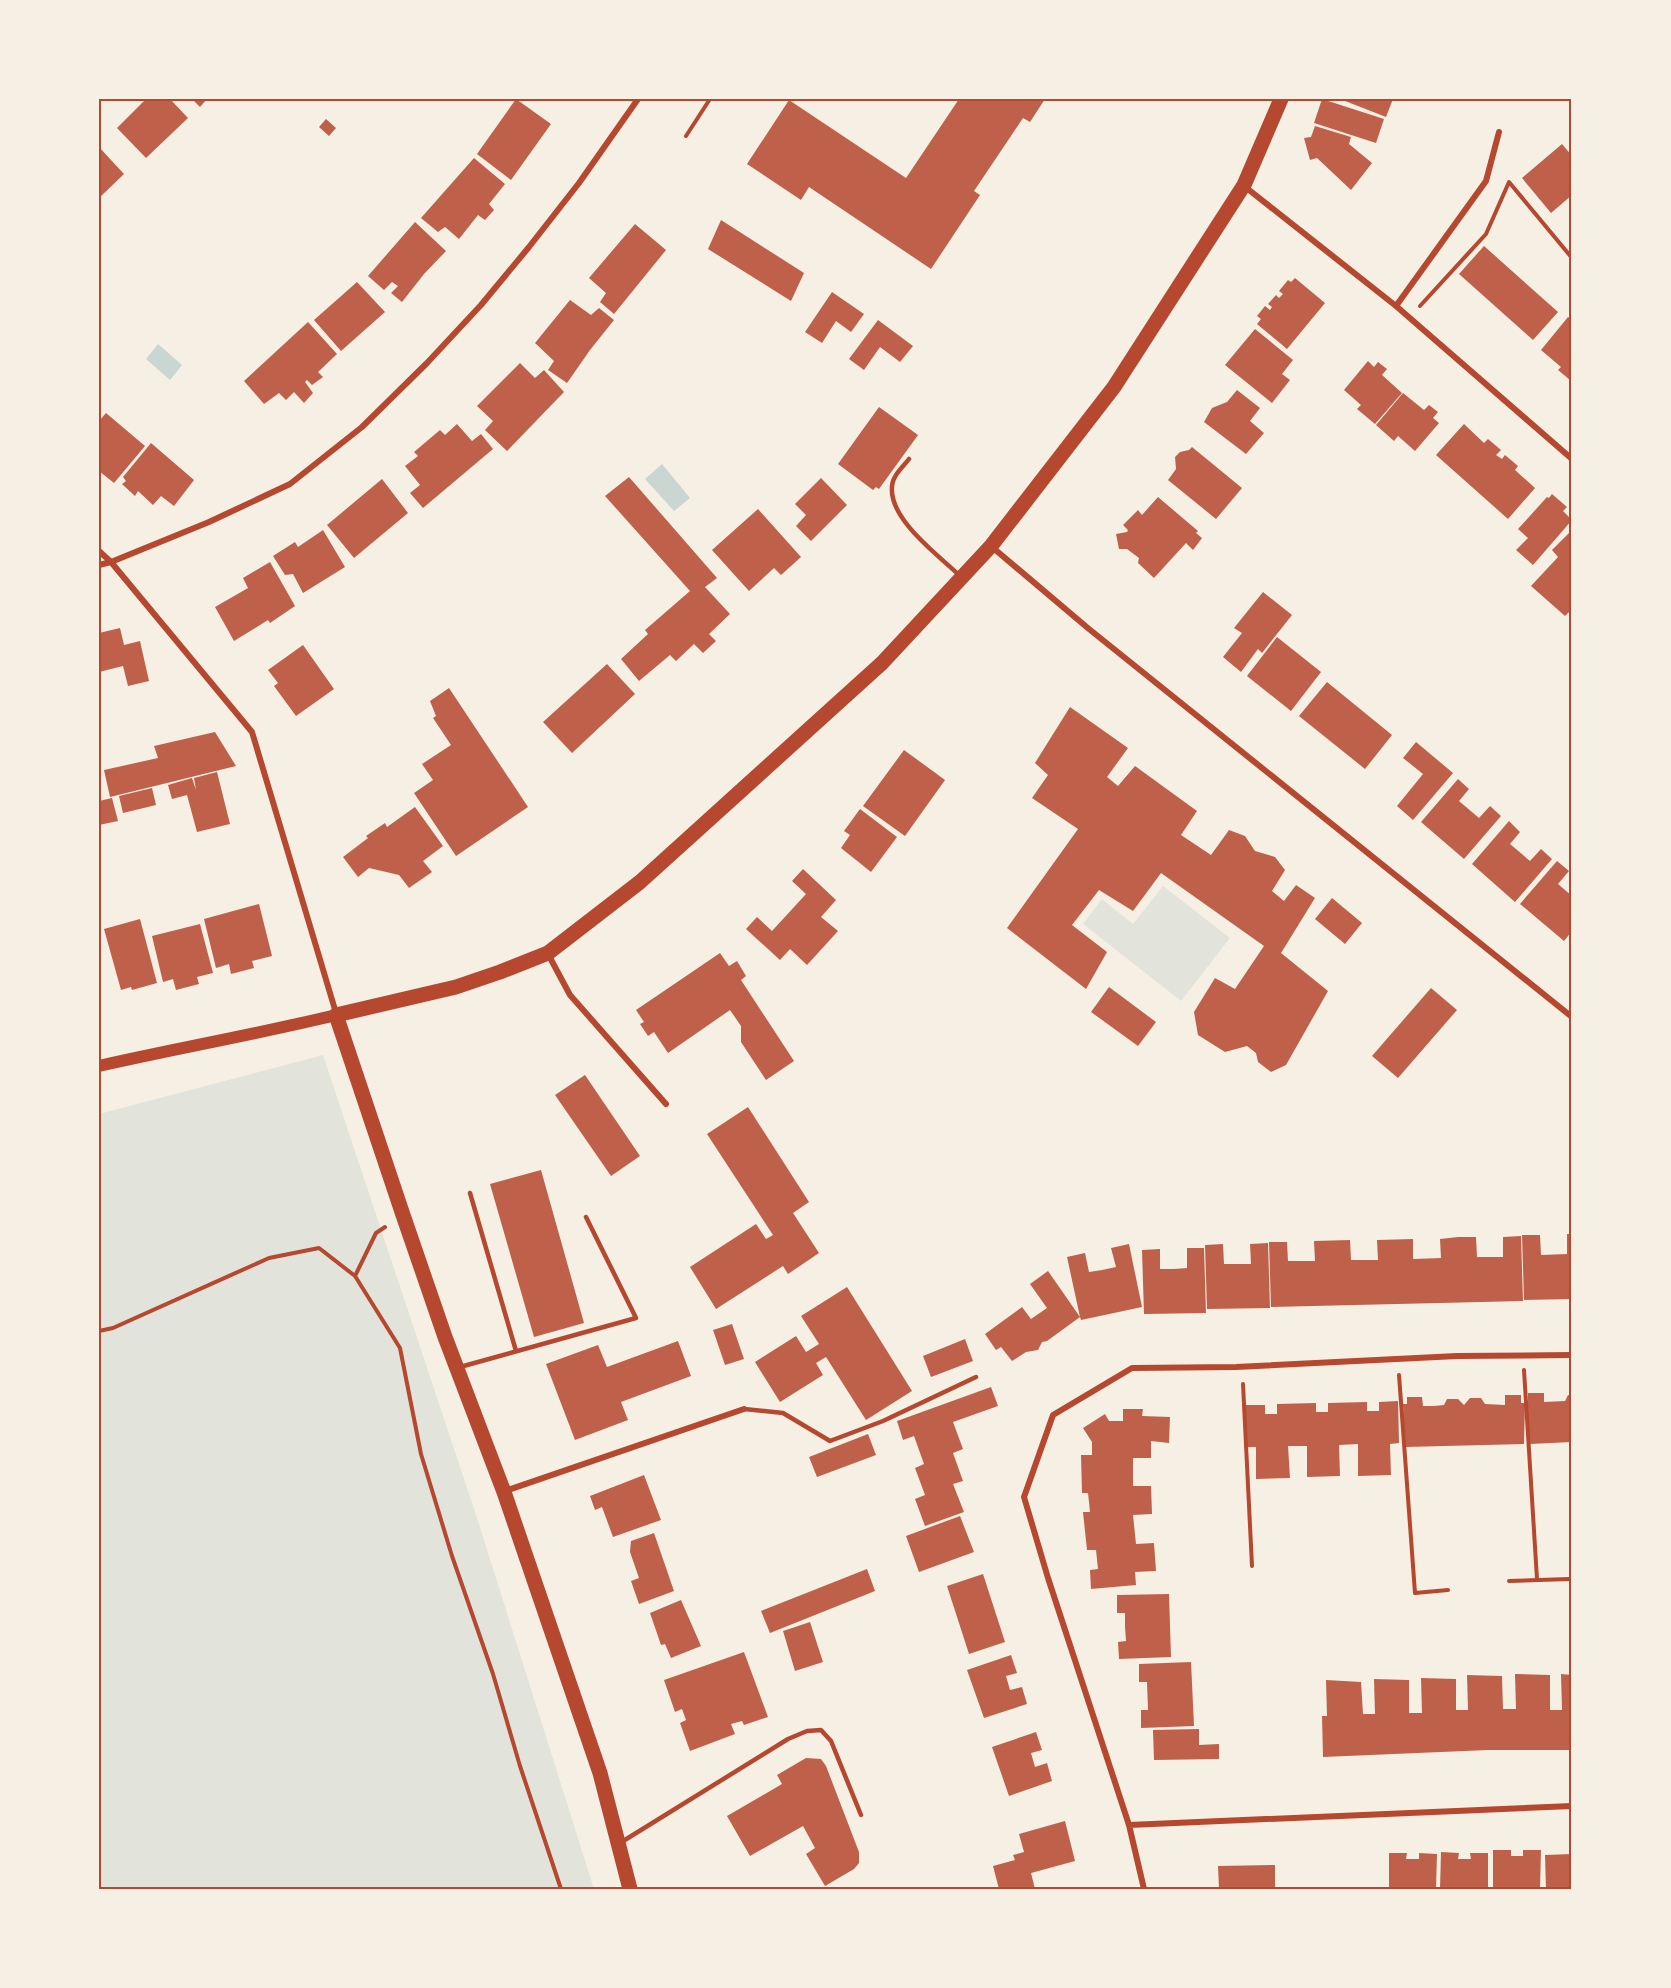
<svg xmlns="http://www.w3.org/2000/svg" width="1671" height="1988" viewBox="0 0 1671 1988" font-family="'Nunito Sans',sans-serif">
<rect width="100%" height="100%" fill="#f6efe4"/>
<!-- green -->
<path fill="#e2e4dc" d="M1163,886L1230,938L1181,1001L1083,924L1102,899L1133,924Z
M323,1055L478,1521L594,1889H99V1114Z"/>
<!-- water -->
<path fill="#c9d6d2" d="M158,344L182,365L170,380L146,359Z
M662,464L690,498L674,511L645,479Z"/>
<!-- building -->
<path fill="#bf614a" d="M146,99H170L188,118L146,158L117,128Z
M192,99H207L200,107Z
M516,99L551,124L511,180L477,154Z
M959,99H1045L1030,122L1023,118L974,191L980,195L931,269L809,187L801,200L747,164L789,100L906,178Z
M1322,99L1384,119L1376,143L1314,123Z
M1340,99H1393L1386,117Z
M326,119L336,128L329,136L319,127Z
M1315,126L1351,137L1349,144L1372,163L1351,190L1317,158L1310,160L1304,138L1311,137Z
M1562,144L1572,156V195L1551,213L1522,178Z
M99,147L124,174L99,198Z
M474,158L505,184L489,204L494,210L485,220L478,215L459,239L445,227L438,232L421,218Z
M721,220L804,273L791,301L708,249Z
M415,222L446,251L424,274L402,302L391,293L398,286L392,282L384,290L368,276Z
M635,224L666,250L614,314L600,302L606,293L589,278Z
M1484,246L1558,312L1533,340L1459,274Z
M1295,278L1325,303L1287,349L1257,324L1261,319L1257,316L1265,306L1270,310L1272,307L1268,304L1276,295L1279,298L1283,294L1279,291L1288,280L1291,282Z
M357,282L385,312L341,351L314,320Z
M832,292L864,314L851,332L836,321L822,343L805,332Z
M570,300L591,315L599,308L614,320L590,350L567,383L548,370L554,361L535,343Z
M1568,317L1572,320V378L1570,380L1558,370L1561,367L1541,350Z
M878,320L913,346L900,362L880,347L864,370L849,359Z
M308,322L337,354L318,372L323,377L312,385L307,380L305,382L313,393L304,403L294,392L286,400L279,393L264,404L244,381Z
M1255,329L1293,360L1282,374L1290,380L1272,403L1225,365Z
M1368,361L1374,367L1378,362L1387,369L1382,375L1402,393L1375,424L1357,409L1361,405L1344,390Z
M520,363L535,378L544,370L564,392L507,451L485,430L493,421L477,406Z
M1237,390L1260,408L1250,421L1264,433L1246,454L1204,422L1212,408L1227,402Z
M1403,393L1424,410L1429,405L1438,412L1433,418L1439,423L1415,451L1398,436L1394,441L1376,425Z
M879,407L918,435L879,489L876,487L873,490L838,464Z
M106,413L145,446L114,483L99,471L101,464L99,421Z
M457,424L472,441L481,434L493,449L423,508L410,493L420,485L405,466L418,456L414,452L440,430L445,435Z
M1464,424L1484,443L1488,439L1501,450L1496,455L1502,459L1505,455L1518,466L1515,470L1535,488L1508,519L1436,455Z
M151,443L194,480L174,506L161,496L153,505L138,491L135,496L122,484L126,481L123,477Z
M1192,447L1242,488L1216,519L1168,480L1176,469L1175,457L1180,452L1189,450Z
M629,477L717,578L705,587L730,614L709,634L716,641L703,653L694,644L676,661L670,655L639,681L621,659L648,634L645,630L690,591L605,496Z
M821,478L847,505L811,541L796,526L806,515L795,504Z
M382,479L408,513L354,558L327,525Z
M1552,494L1567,507L1563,511L1572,520L1533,565L1516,550L1528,538L1518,529L1547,497L1549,498Z
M1158,497L1198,531L1196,533L1202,538L1193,550L1186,543L1154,578L1138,563L1139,558L1127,549H1119L1116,534L1127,532L1128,530L1123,525L1138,510L1142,515Z
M758,509L801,557L781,575L774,568L749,591L712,550Z
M323,530L345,567L303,593L293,574L285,575L273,556L295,542L298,547Z
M1572,530V609L1565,616L1531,586L1558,557L1552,550Z
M270,562L295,606L270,623L268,620L234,641L215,607L248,588L243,578Z
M1263,592L1292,615L1262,653L1258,649L1241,672L1223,657L1242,633L1234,628Z
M120,628L124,645L140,641L149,681L128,686L123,666L99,672V633Z
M1277,637L1321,672L1291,711L1247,676Z
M303,645L334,689L296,716L274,686L278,683L268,670Z
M607,664L635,694L572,753L543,722Z
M1327,682L1392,735L1365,769L1299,716Z
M449,688L528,807L456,856L414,793L433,780L422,764L451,745L433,718L436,716L430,701Z
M1070,707L1128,748L1107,777L1118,786L1135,766L1197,811L1181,835L1211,855L1229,830L1245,836L1255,851L1275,857L1285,870L1272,891L1284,901L1296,885L1315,898L1281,953L1328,991L1286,1065L1271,1072L1258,1062L1256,1053L1247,1046L1225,1052L1198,1035L1194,1012L1215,978L1235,989L1264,946L1161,873L1133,911L1099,890L1072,925L1107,952L1086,989L1007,928L1078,829L1032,798L1048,775L1035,763Z
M215,732L236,766L110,797L104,770L158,758L154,746Z
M1416,742L1453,773L1413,820L1397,806L1423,774L1403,758Z
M904,750L945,780L905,836L863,806Z
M217,772L230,824L197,832L187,795L172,799L168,785L192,778L196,790L194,778Z
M1458,779L1469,789L1459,801L1479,818L1490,806L1501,816L1464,859L1421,822Z
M152,788L156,805L123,813L119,796Z
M112,798L118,821L99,825V801Z
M415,807L443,846L423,861L432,872L409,888L399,875L369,868L358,877L343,857L368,838L366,836L385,823L387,827Z
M860,809L897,837L871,872L841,848L850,835L844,831Z
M1509,821L1520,832L1510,844L1530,861L1541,849L1552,859L1515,902L1472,864Z
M1557,861L1569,871L1558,884L1572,896V931L1564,941L1520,904Z
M803,869L836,900L821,917L838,931L807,965L790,949L780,960L746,929L757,917L772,931L806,894L792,881Z
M1332,898L1362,923L1345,944L1315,919Z
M259,904L272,956L252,961L254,968L231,974L229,964L216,968L204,919Z
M140,919L157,983L132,990L131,987L121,990L104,929Z
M200,924L213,973L197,977L199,984L176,990L173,979L163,982L152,936Z
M720,953L729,966L737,961L746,976L741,980L794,1061L766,1080L741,1042V1026L730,1010L668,1053L654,1032L648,1036L640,1024L644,1022L636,1010Z
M1109,987L1156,1022L1138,1046L1091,1012Z
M1431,988L1457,1010L1398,1078L1372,1056Z
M585,1075L640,1156L611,1176L555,1095Z
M748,1107L809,1202L793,1213L819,1253L788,1274L783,1266L716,1309L690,1267L756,1224L766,1239L773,1235L707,1134Z
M541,1170L584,1323L534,1337L490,1184Z
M1567,1234H1572V1299L1524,1300L1522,1235H1540L1541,1255L1567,1254Z
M1521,1236L1523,1301L1271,1307L1269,1242H1287L1288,1261H1315L1314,1241L1350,1240L1351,1260H1378L1377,1240L1413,1239V1259L1441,1258L1440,1239L1458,1237H1476L1477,1257H1503V1237Z
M1268,1243L1270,1308L1207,1309L1205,1245L1223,1244L1224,1264H1251L1250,1244Z
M1129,1244L1142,1307L1081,1320L1080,1317L1047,1341L1042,1342L1038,1350L1026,1352L1012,1361L1001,1347L996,1350L985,1334L1022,1307L1031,1319L1047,1308L1030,1284L1048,1271L1080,1317L1067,1257L1085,1253L1089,1272L1102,1270L1116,1267L1111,1248Z
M1187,1248H1204L1206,1313L1144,1314L1142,1250L1160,1249V1269H1174L1187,1268Z
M847,1287L912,1391L866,1420L826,1357L816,1363L823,1375L780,1402L755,1362L796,1336L806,1352L819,1344L801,1316Z
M732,1324L744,1359L725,1365L713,1330Z
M965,1339L973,1361L931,1377L923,1356Z
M678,1341L691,1376L621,1402L628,1420L575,1440L546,1364L598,1345L607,1367Z
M991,1387L998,1406L953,1422L963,1449L953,1453L963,1481L953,1484L964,1512L925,1526L915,1499L925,1495L915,1468L924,1464L914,1436L903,1440L897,1421Z
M1528,1393H1544V1402L1565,1401L1568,1395H1572V1442L1530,1444L1526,1401H1528Z
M1505,1395H1521V1403H1525L1524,1444L1405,1447L1403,1404H1407V1397H1422L1423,1406H1434L1444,1405L1447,1399H1458L1464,1405L1470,1398H1481L1485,1404L1505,1405Z
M1398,1401L1399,1443L1390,1444L1391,1475L1358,1476V1444L1339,1445L1340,1476L1307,1477V1446H1288L1290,1478L1256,1479V1447H1246L1245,1405H1265V1414H1277V1404L1316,1403V1412H1328V1403L1367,1402V1411H1379V1402Z
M1123,1409H1143L1142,1416L1170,1417L1169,1443L1151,1441V1458H1133V1486H1151L1152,1514L1133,1515L1136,1544L1154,1543L1156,1571L1135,1572L1136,1585L1091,1589L1090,1570L1098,1569L1096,1550H1087L1083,1512H1090L1089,1502L1088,1493H1082L1081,1455H1092V1442L1083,1428L1105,1414L1109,1421H1123Z
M868,1434L876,1455L817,1477L809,1457Z
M644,1475L661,1520L613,1537L602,1507L595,1510L590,1496Z
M960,1516L974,1552L919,1572L906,1536Z
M654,1533L674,1591L639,1604L631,1581L639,1578L630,1552L631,1541Z
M867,1569L875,1591L770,1633L761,1611Z
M983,1574L1005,1642L969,1654L947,1586Z
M1169,1594L1171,1657L1119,1659L1118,1642L1126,1641L1125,1627V1613H1117V1595Z
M681,1600L701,1646L671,1658L665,1644L661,1645L650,1613Z
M810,1622L823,1662L795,1671L783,1631Z
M744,1652L768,1717L744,1725L742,1721L731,1724L735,1734L690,1751L680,1723L686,1720L682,1709L675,1712L664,1680Z
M1011,1655L1017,1673L1006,1676L1010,1690L1022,1687L1027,1704L984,1718L967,1670Z
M1191,1662L1194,1726L1141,1728V1710H1148L1147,1682H1139V1664Z
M1515,1674L1550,1675V1710H1562L1561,1674L1572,1675V1750H1488L1323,1757L1322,1716H1327L1326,1680L1361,1682L1363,1714H1375L1374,1679L1409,1680V1713H1422L1421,1678L1456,1679V1710H1468L1467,1675L1502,1676L1503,1709H1516Z
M1199,1729V1745L1219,1744V1759L1154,1760L1153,1730Z
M1036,1732L1042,1750L1031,1753L1035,1767L1047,1763L1052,1781L1009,1796L992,1747Z
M806,1758L821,1759L826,1766L859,1852V1863L854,1869L825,1886L806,1854L815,1848L803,1826L750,1856L727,1816L782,1784L777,1775Z
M1065,1821L1075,1861L1031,1873L1035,1889H999L993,1866L1015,1860L1013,1855L1024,1852L1019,1834Z
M1493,1850H1511V1856H1523V1850H1541L1540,1889H1493Z
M1441,1852L1459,1853L1458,1859H1471L1470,1853H1488V1889H1440Z
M1389,1853H1407L1406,1859H1419V1853L1437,1854L1436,1889H1389Z
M1572,1854V1889H1546L1545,1855Z
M1275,1865V1889H1219L1218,1866Z"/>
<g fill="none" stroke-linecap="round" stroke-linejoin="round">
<!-- path -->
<path stroke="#b5482f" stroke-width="4" d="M686,136L710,99
M1420,306L1486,234L1509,182L1572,258
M355,1276L376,1233L385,1227
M99,1331L113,1328L269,1258L319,1248L355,1276L400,1348L421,1454L452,1556L493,1674L520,1766L561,1889
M1524,1370L1537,1579
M1399,1375L1415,1593L1448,1590
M1243,1384L1252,1566
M1509,1581L1569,1579"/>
<!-- service -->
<path stroke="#b5482f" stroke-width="4.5" d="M909,459C903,467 892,476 892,487C889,519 938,555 959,575
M470,1193L516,1351
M460,1367L636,1318L586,1217
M744,1409L783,1413L830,1441L883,1421L976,1377
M620,1843L788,1739L807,1731L821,1730L831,1741L861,1815"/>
<!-- minor -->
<path stroke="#b5482f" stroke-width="6" d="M1244,186L1396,306L1572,459
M1396,306L1486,181L1499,132
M992,547L1089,629L1572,1017
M99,551L111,562L252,732L336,1013
M99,565L111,562L209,522L290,484L362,427L427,363L481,305L529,247L579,183L638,99
M548,954L570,995L666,1104
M505,1491L744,1409
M1129,1825L1572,1806
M1144,1889L1129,1825L1048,1578L1024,1497L1053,1415L1132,1368L1236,1367L1457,1356L1572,1355"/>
<!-- secondary -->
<path stroke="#b5482f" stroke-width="12" d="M99,1066C178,1048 258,1034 336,1015"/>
<!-- primary -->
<path stroke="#b5482f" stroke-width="15" d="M630,1889L600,1773L504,1492L445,1337L403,1215L336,1015L456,987L500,972L548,953L640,882L882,663L991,546L1114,387L1244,185L1281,99"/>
</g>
<!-- border -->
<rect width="1671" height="1988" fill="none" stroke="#f6efe4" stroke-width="201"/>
<rect x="100" y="100" width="1470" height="1788" fill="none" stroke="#b5482f" stroke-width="2"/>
</svg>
